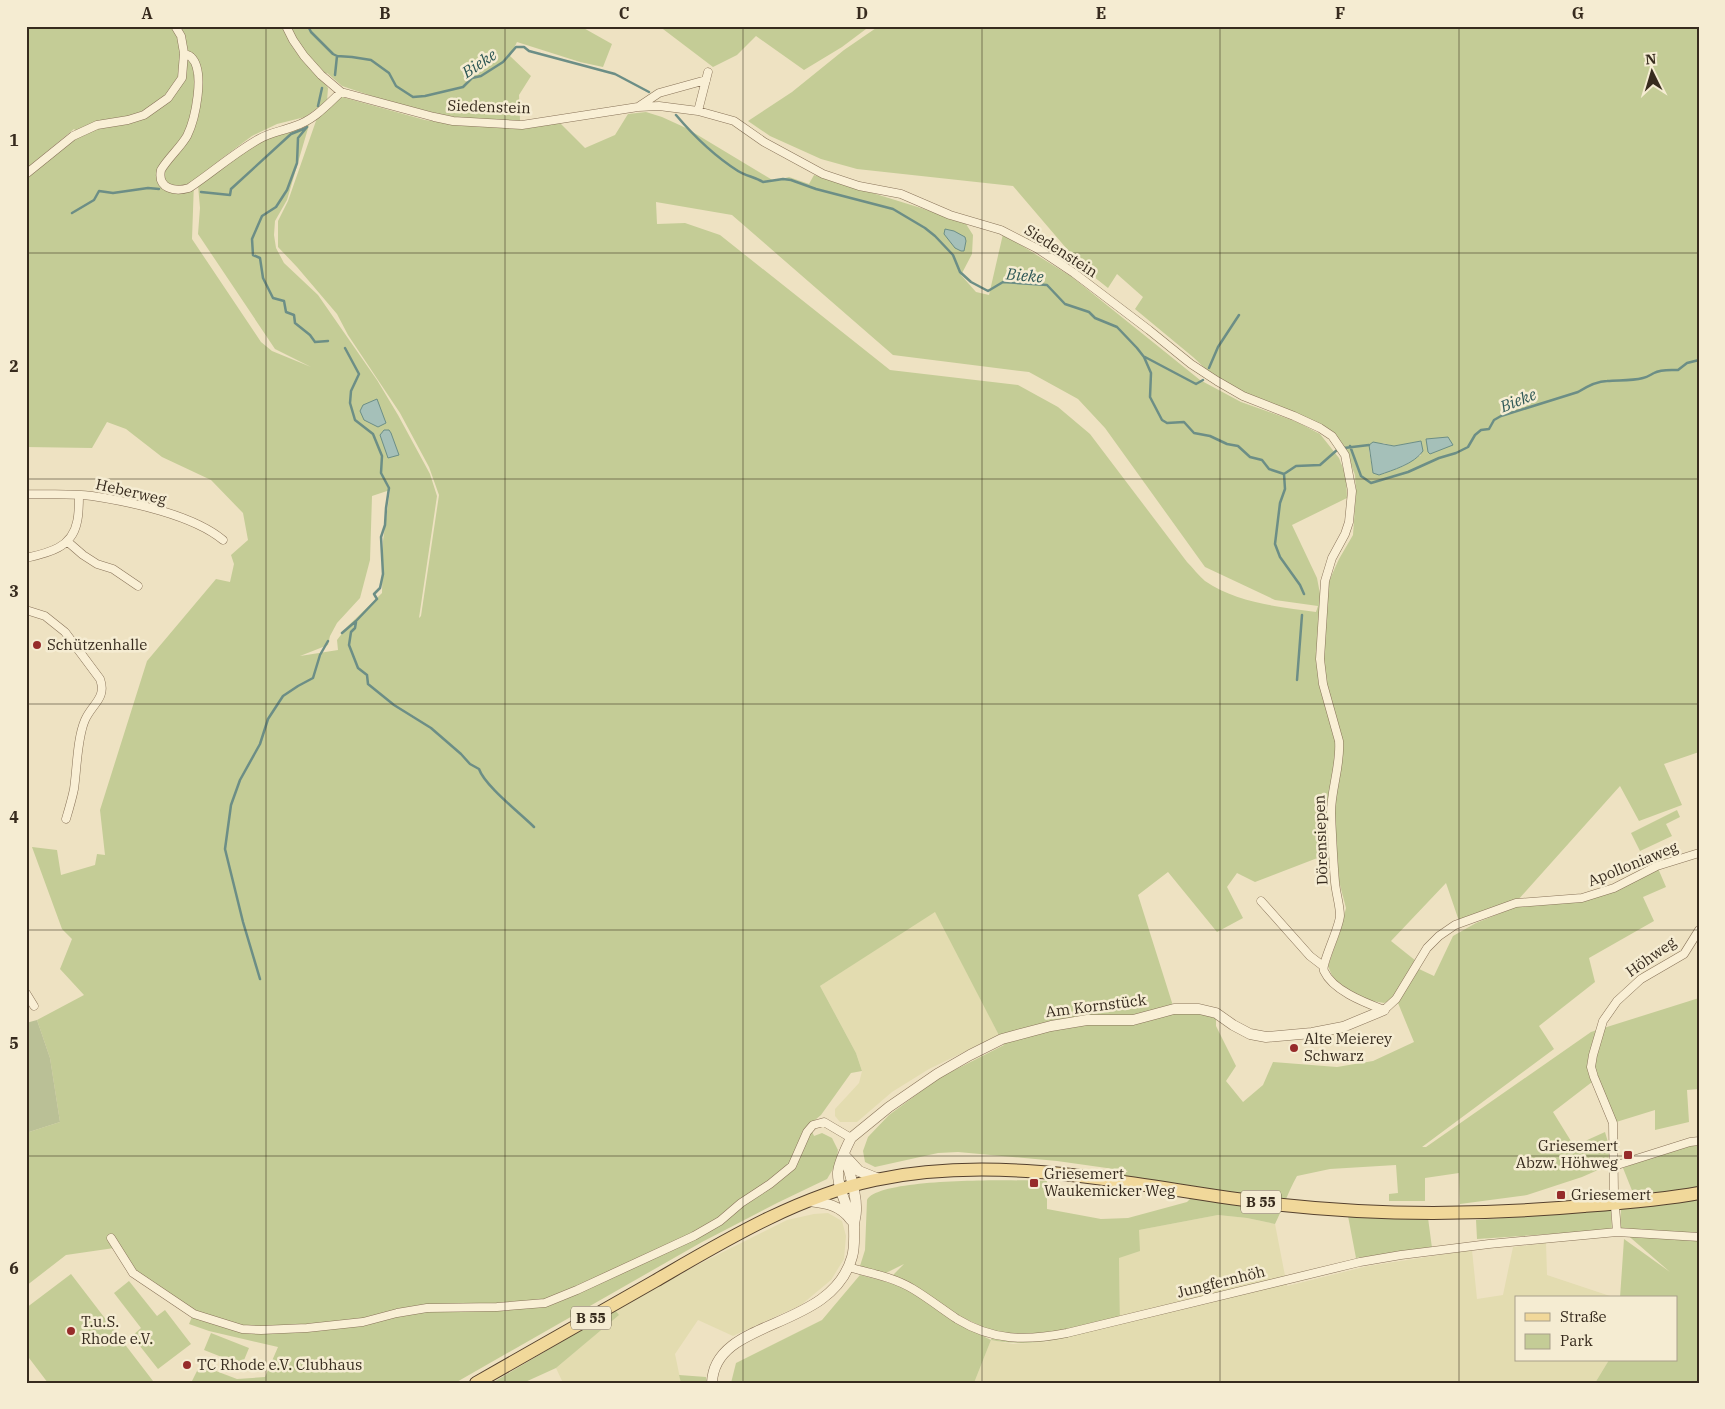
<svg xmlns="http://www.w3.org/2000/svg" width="1725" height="1409" viewBox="0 0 1725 1409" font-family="'IBM Plex Serif',serif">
<rect width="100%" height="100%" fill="#eee2c2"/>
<!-- farmland -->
<path fill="#e3dcb0" d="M935,911L999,1035L929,1069L892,1092L857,1122H840L835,1116V1109L859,1083L862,1071L856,1053L820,986Z
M828,1213L842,1221L846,1236L844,1259L831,1280L801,1305L733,1336L698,1320L675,1354L681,1383H563L556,1368L618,1315L615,1310L697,1265L787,1220L814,1214Z
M1218,1215L1247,1218L1275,1224L1287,1286L1368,1266L1472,1250L1477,1299L1503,1295L1513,1247L1546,1243L1547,1275L1616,1298H1516V1360H1609L1595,1383H974L991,1340L1013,1344L1046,1342L1120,1324L1119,1257L1139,1230Z"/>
<!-- green -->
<path fill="#c4cc96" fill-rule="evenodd" d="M26,26H580L612,44L603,67L580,62L517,42L510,56L531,76L519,95L520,121L522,123L455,118L387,101L342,86L327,73L321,79L328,88L327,101L305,117L277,124L252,136L221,159L194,182L192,239L261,342L272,351L311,367L275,349L198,234L200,208L198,185C220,168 242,148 268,139C281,133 296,131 309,125L287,200L275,221L274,235L276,248L284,263L318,295L377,380L398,415L430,474L437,496L419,618L421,616L439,495L429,467L400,413L348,335L337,314L297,267L278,247V221L288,201L317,118L342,97L425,120L454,124L523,129L560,123L585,148L615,135L628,114L646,112L662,117L686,128L774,181L789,177L809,184L814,175L921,208L966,224L973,235L972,254L961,275L976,292L989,295L1003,234L1072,277L1200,380L1241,402L1297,422L1320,434L1339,458L1346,476L1347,498L1292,525L1317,578L1321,599L1339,559L1353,535L1356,493L1355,475L1347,454L1336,438L1244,396L1209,372L1193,357L1135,309L1143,297L1117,274L1108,288L1084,269L1013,186L857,169L821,159L770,136L748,121L792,92L844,50L879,26H1699V752L1664,764L1682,805L1639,821L1620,786L1517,901L1459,921L1446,883L1391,941L1416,961L1394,998L1384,1003L1361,999L1333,978L1328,966L1340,932L1346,908L1334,862L1320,857L1255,882L1237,873L1227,887L1243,918L1217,932L1168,872L1138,895L1174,1009L1216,1013V1026L1236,1066L1226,1081L1243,1102L1263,1085L1273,1062L1337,1067L1373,1061L1414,1042L1398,1003L1419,969L1434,976L1453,936L1476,923L1516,907L1580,902L1657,866L1666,887L1643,897L1654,921L1589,958L1595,982L1539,1026L1554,1049L1422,1147H1426L1591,1032L1699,998V1089L1687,1090L1689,1122L1655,1130V1110L1613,1123L1592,1082L1553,1112L1574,1146L1605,1132L1610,1149L1607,1166L1582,1177L1527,1195L1460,1204L1459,1173L1425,1178V1201H1389V1194L1398,1193L1396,1165L1330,1169L1297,1176C1288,1192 1283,1208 1275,1224L1247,1218L1218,1215L1139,1230L1140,1251L1119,1258L1120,1324C1075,1335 1038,1349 991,1340L974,1383H731L736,1363L822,1320L860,1275L887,1282L906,1288L955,1322L991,1340L994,1332L957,1315L913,1285L893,1275L904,1264L884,1274L860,1266L865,1250L867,1200C879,1177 1019,1180 1047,1181V1209L1101,1219L1128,1218L1187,1202L1195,1194L1111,1181L1128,1171L1057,1161L958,1152L938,1153L875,1167L865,1162L863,1151L868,1137L889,1115L939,1078L1004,1045L935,912L820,986L856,1053L862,1071L851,1073L821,1115L809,1125L814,1136L822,1133L832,1138L838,1150L836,1164L827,1179L777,1203L702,1242L455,1383H191L200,1365L237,1379L265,1377L278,1347L209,1331L189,1324L195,1310L135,1270L121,1247L66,1255L26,1286V1133L60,1122L50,1058L37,1020L84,995L60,969L72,939L62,929L32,847L57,850L61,875L95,865L97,854L105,855L100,810L147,661L216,579L230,582L234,564L231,555L248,540L243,513L211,480L162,457L126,429L107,422L92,448L26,447V179L64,147L82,135L74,129L26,169ZM656,202L732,215L893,355L1029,372L1078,399L1105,428L1205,567L1275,600L1318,606L1316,612C1280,607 1237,603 1205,581C1199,576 1193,568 1187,562L1090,434L1058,407L1018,385L890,370L720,235L685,223L657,224ZM1421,441V455L1404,466L1379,475L1373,473L1369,450L1383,443L1394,446ZM390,490L383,541L382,593L347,627L337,640L338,650L300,656L328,645L330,636L337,623L360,598L370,560L372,496Z
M659,26H870L842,47L804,70L756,36L737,55L713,67Z
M1677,810L1680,817L1666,824L1672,836L1640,851L1631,833Z
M1699,1141V1191L1633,1193L1623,1168L1690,1142Z
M1699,1200V1234L1620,1230L1621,1209Z
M1611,1210L1612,1230L1477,1239L1476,1220Z
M1348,1216L1428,1218L1432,1248L1356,1258Z
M1624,1232L1699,1238V1383H1595L1609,1360H1676V1298H1620L1624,1239L1670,1272Z
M71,1274L153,1381L150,1383H48L26,1354V1308Z
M129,1281L157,1316L165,1310L191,1344L158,1369L132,1336L141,1328L114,1293Z
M615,1310L619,1315L556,1368L523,1383H492Z
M211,1333L249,1348L242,1365L204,1350Z
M679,1375L706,1377L707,1383H681Z"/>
<!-- cemetery -->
<path fill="#bac096" d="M37,1020L50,1058L60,1122L26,1133V1023Z"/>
<!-- water -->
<path fill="#a5c0b9" stroke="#6c8e86" d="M945,229L954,231L965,237L966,241L964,251H961L955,248L944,234Z
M377,399L386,423L378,427L364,420L360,411L363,405Z
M384,430H389L391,433L399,455L388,458L380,435Z
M1448,437L1453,445L1430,454L1428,452L1426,439Z
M1421,441L1423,451C1414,464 1393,470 1379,475L1373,473L1369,445L1373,442L1394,446Z"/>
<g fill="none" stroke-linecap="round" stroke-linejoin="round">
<!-- stream -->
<path stroke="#6c8e86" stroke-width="2.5" d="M308,26L311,32L333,54L337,56L352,57L371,60L389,73L396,86L413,97L425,96L463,87L472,78L481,76L503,62L516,47H524L529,51L615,74L649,92
M335,75L337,56
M318,106L322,88
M676,115C693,135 716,157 738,171C746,176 755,177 763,182L783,179L791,180L816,189L893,209L925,228L935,236L953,255L960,272L971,282L988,291L1003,282L1047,285L1065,304L1089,312L1095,318L1117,327L1137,348L1144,357L1151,373L1150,397L1162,420L1167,423L1184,422L1194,433L1210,436L1227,444L1238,446L1250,457L1262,460L1269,469L1284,474L1296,466L1320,465L1337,450
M307,127L298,138L297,163L287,190L276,207L262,216L252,239L253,255L260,258L263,278L273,298L284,301L286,312L294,315L295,323L310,335L315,342L328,341
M201,192L230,195L231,189L291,134L306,128
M72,213L94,200L99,191L113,193L148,188L159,189
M1145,357L1196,384L1203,380
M1209,368L1218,347L1239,315
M1350,446L1361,476L1371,483L1408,472L1439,458L1456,453L1468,447L1475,435L1481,430L1489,429L1494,420L1501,416L1578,392C1586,387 1597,381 1607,381C1620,380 1631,381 1643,378C1648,377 1650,375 1654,373C1661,369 1670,370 1678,370L1687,363L1699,360
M1344,448L1369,445
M1284,474L1285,489L1280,503L1275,544L1280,557L1300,585L1304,594
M356,622L355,628L351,632L349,645L358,668L367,675L368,684L394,705L431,728L461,754L470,764L479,769C485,786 520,813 534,827
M342,633L356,621L377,599L374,594L380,588L383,574L381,537L385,525L386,508L389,488L381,473L382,456L373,434L355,420L350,403L351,391L359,374L345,348
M1297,680L1302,615
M260,979L243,922L225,849L231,805L240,780L260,744L268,719L283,696L298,686L313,678L320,655L328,641"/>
<!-- minor casing -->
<g stroke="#887359" stroke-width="9">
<path id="minor" d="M286,26L293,40L304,56L321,75L341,92L434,117L453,121L522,125L638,107L659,106L698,111L734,121L764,142L823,174L859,186L901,194L950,215L1001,230L1038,249L1074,273L1149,330L1191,364L1217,381L1243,396L1294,416L1320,428L1332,436L1345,455L1352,491L1349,522L1345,534L1332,558L1325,581L1320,659L1323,684L1339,741C1341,765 1331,789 1331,813C1332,836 1333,859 1335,882C1336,894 1340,905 1340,916C1339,929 1321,964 1324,971C1333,991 1366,1003 1384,1010L1396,999L1427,948L1439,936L1455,925L1516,903L1582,898L1614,888L1657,866L1699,853
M184,53C186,55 189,55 191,57C206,71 195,120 187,136C180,148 168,158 161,170C157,189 175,192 189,188C213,172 234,153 259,139C271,132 283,131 295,126C314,120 327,105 341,92
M638,107L659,93L706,80
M698,111L708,72
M26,174L73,136L97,125L128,120L144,115L168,98L182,78L184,53L181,36L175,26
M26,494C48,495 71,493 92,496C131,502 193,515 223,540
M68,542L83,555L97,564L113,569L138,586
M26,558C48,553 72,548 77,522C79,514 79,504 79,495
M26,610L45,616L65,632L100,679C107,698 92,704 85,720C77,738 77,769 74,789C72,799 69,809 66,819
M1261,901L1310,956L1323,966
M26,993L34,1006
M1614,1166L1690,1142L1699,1141
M1617,1232L1614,1193L1613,1123L1594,1077L1591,1067L1593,1055L1603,1021L1617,1001L1641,979L1684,954L1699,930
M111,1238L133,1273L194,1314L242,1329L261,1330L307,1328L363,1322L397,1313L427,1308L497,1307L545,1303L577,1290L694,1236L720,1221L741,1203L770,1184L792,1166L807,1132L813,1125L824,1122L851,1138
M848,1267C870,1273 893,1277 913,1289C928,1298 942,1309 957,1319C993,1341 1026,1341 1067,1333L1360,1262L1401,1255L1489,1244L1617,1232L1699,1237"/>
</g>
<!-- tertiary casing -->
<g stroke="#887359" stroke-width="11">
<path id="tertiary" d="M847,1158L859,1171L879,1179
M809,1201C826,1203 840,1205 851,1220
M854,1225C849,1211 837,1187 838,1172C839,1163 847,1146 851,1138L889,1107L937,1074L970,1055L1002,1039L1051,1026L1087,1020H1133L1174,1009H1199L1216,1013L1233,1025L1250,1034L1266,1037L1312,1033L1343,1027L1384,1010
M712,1383C714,1317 831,1332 852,1257C855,1247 854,1237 854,1226C854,1221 856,1216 856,1211C857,1193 849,1173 845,1155"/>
</g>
<!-- primary casing -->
<g stroke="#55412e" stroke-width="14">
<path id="primary" d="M476,1383C536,1349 595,1315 655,1281C724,1241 796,1197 875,1180C1011,1151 1148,1190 1283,1205C1383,1216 1483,1215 1584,1206C1622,1203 1661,1200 1699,1193"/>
</g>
<!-- minor -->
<use href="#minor" stroke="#f9efd5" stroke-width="8"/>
<!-- tertiary -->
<use href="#tertiary" stroke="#f9efd5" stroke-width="10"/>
<!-- primary -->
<use href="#primary" stroke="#f1d89a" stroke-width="12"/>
</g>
<!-- grid -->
<path fill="none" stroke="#372b1e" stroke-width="1" stroke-opacity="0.55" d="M266,26V1383M505,26V1383M743,26V1383M982,26V1383M1220,26V1383M1459,26V1383M26,253H1699M26,479H1699M26,704H1699M26,930H1699M26,1156H1699"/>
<!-- markers -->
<g fill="#962b2a" stroke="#f5ecd2" stroke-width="2">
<circle cx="37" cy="645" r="5"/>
<circle cx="1294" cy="1048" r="5"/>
<rect x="1623" y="1150" width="10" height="10" rx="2.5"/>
<rect x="1029" y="1178" width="10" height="10" rx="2.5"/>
<rect x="1556" y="1190" width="10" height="10" rx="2.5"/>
<circle cx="71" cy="1331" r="5"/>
<circle cx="187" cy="1365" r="5"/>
</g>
<g text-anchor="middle" stroke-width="5" stroke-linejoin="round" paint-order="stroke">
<!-- shield labels -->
<g fill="#f5ecd2" stroke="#706554" stroke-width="1">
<rect x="1241" y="1190.5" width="40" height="23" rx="4"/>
<rect x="571" y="1306.5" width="40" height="23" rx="4"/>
</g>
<g font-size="14" font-weight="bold" fill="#372b1e">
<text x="1261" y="1207">B 55</text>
<text x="591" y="1323">B 55</text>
</g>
<!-- street labels -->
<g font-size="15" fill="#372b1e" stroke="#f5ecd2">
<text transform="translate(489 107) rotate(2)" y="5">Siedenstein</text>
<text transform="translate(1061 251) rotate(33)" y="5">Siedenstein</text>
<text transform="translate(131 492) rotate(13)" y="5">Heberweg</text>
<text transform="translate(1321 840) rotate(-92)" y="5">Dörensiepen</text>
<text transform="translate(1633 864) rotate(-22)" y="5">Apolloniaweg</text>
<text transform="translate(1651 957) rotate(-35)" y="5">Höhweg</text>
<text transform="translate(1096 1006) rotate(-7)" y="5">Am Kornstück</text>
<text transform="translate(1221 1282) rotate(-14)" y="5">Jungfernhöh</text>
</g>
<!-- poi labels -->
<g font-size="15" fill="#372b1e" stroke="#f5ecd2" text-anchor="start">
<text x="47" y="650">Schützenhalle</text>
<text x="1304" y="1044">Alte Meierey<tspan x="1304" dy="17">Schwarz</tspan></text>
<text x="1618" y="1151" text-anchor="end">Griesemert<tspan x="1618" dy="17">Abzw. Höhweg</tspan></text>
<text x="1044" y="1179">Griesemert<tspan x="1044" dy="17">Waukemicker Weg</tspan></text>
<text x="1571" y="1200">Griesemert</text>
<text x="81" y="1327">T.u.S.<tspan x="81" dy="17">Rhode e.V.</tspan></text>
<text x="197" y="1370">TC Rhode e.V. Clubhaus</text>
</g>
<!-- water labels -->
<g font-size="16" font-style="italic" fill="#2d5755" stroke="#f5ecd2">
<text transform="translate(479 63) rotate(-34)" y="6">Bieke</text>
<text transform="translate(1025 275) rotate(5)" y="6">Bieke</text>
<text transform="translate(1518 400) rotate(-22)" y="6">Bieke</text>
</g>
</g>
<!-- border -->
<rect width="1725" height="1409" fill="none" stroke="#f5ecd2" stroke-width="55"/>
<!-- legend -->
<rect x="1515" y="1296" width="162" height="65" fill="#f5ecd2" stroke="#a99f8a"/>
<rect x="1525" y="1313" width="25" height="8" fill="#f1d89a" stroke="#a99f8a"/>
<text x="1560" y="1322" font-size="15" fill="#372b1e">Straße</text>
<rect x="1525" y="1334" width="25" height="15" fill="#c4cc96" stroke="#a99f8a"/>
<text x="1560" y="1346" font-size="15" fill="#372b1e">Park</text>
<!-- north arrow -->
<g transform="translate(1652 72) rotate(355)" stroke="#f5ecd2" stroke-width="4" paint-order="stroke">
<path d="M0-4L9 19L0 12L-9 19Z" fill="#372b1e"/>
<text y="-8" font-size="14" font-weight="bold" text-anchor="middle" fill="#372b1e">N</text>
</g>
<rect x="28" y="28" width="1670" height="1354" fill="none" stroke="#372b1e" stroke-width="2"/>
<g font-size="16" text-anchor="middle" font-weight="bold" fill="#372b1e">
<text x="147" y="19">A</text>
<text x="385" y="19">B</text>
<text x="624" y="19">C</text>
<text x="862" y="19">D</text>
<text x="1101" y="19">E</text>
<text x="1340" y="19">F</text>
<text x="1578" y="19">G</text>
<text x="14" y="146">1</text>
<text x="14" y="372">2</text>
<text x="14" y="597">3</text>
<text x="14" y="823">4</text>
<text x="14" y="1049">5</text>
<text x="14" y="1274">6</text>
</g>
</svg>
